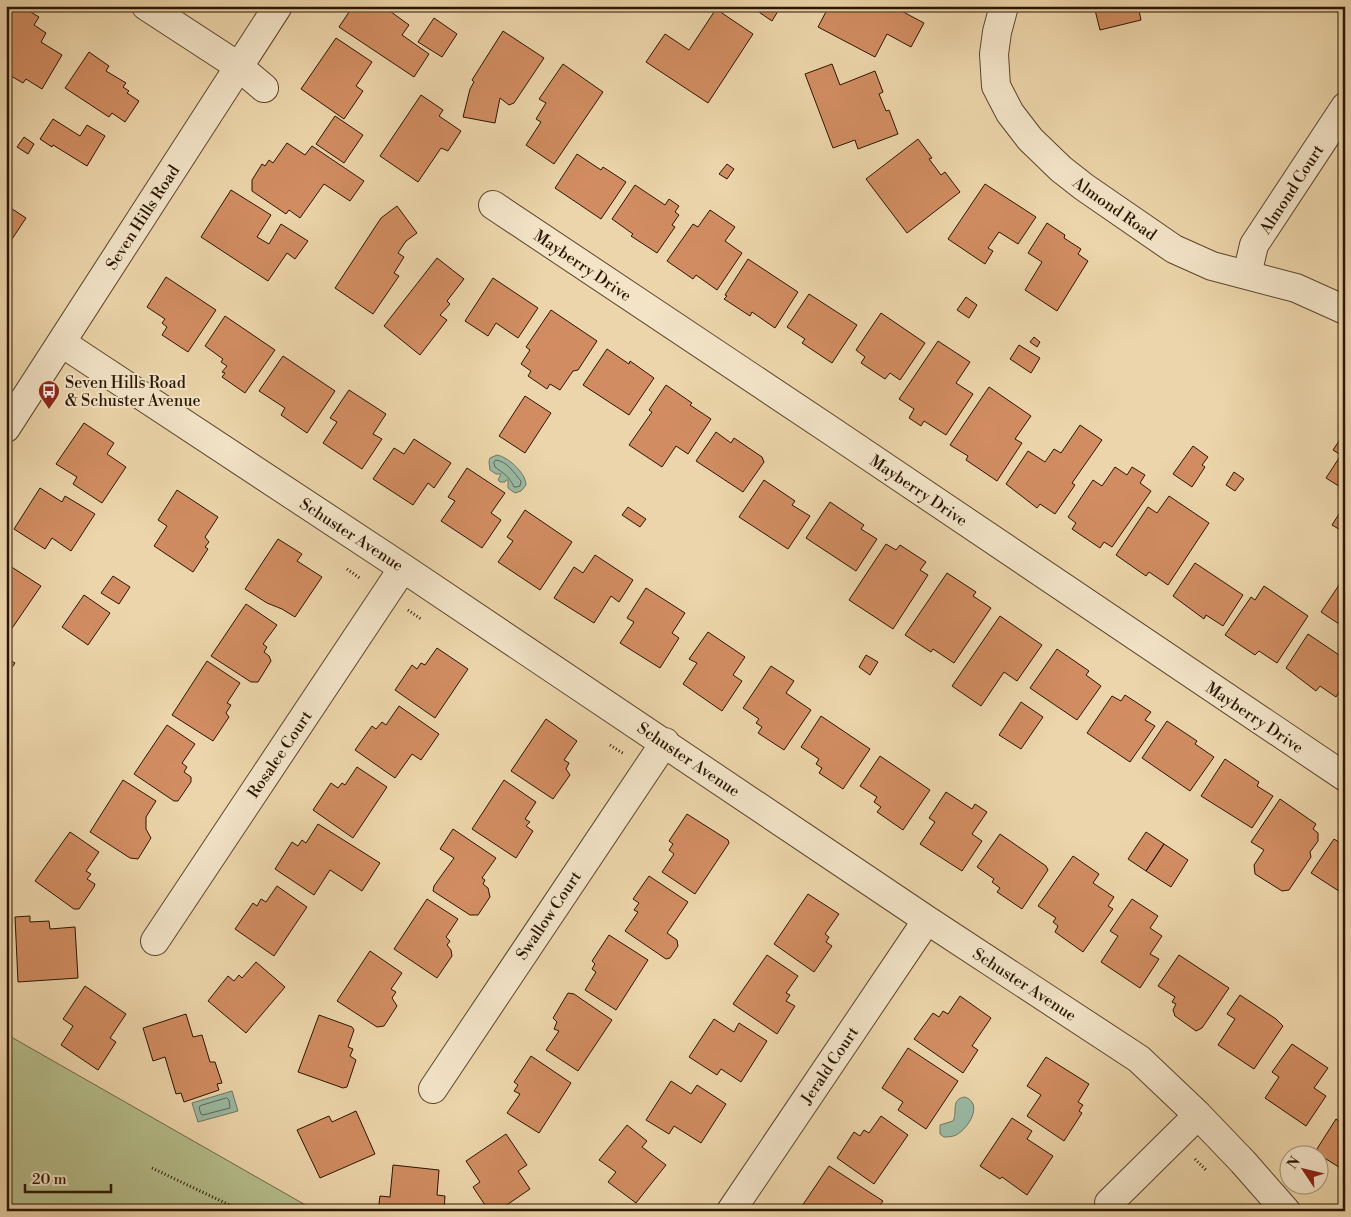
<svg xmlns="http://www.w3.org/2000/svg" width="1351" height="1217" viewBox="0 0 1351 1217" font-family="'Libre Bodoni',serif">
<rect width="100%" height="100%" fill="#ecd5aa"/>
<filter id="stains"><feTurbulence type="fractalNoise" baseFrequency=".004" numOctaves="4"/><feColorMatrix values="0 0 0 0 .2 0 0 0 0 .09 0 0 0 0 .02 0 0 0 .5 -.17"/></filter>
<radialGradient id="worn" r=".72"><stop offset=".6" stop-color="#630" stop-opacity="0"/><stop offset="1" stop-color="#630" stop-opacity=".3"/></radialGradient>
<!-- green -->
<path fill="#b5be8b" stroke="#706a46" d="M6,1034L316,1211H6Z"/>
<!-- water -->
<path fill="#9ab9a3" stroke="#6e7862" d="M497,455C508,457 526,473 526,485L521,491L515,493L508,488V480H506L505,482H500L498,480L501,474H496L490,470L489,462L490,458Z
M232,1091L238,1111L198,1122L192,1103Z
M965,1097C984,1104 968,1129 956,1135C952,1137 947,1137 944,1137L940,1134V1125L953,1121C958,1112 950,1099 965,1097Z"/>
<g fill="none" stroke-linecap="round" stroke-linejoin="round">
<!-- shore -->
<path stroke="#626852" stroke-width="1" d="M496,460C507,461 514,473 521,481L520,486L516,487H514C510,477 503,473 495,467L494,463Z
M227,1098L229,1100L230,1108L203,1115L201,1114L199,1108L200,1106Z"/>
</g>
<!-- building -->
<path fill="#d18d61" stroke="#2b1601" d="M6,6H21L39,17L34,25L46,33L41,42L62,55L42,89L26,79L23,83L6,73Z
M353,6H383L409,25L402,35L429,54L414,77L339,27Z
M750,6H781L772,21Z
M829,6H892L924,23L911,47L887,34L875,57L818,27Z
M1067,6H1084L1068,10Z
M1094,6H1138L1141,20L1100,30Z
M716,9L753,34L708,103L646,62L665,34L689,50Z
M434,18L457,34L442,57L418,42Z
M503,31L544,58L514,103L509,105L500,98L495,123L463,117L470,89L474,82L472,80Z
M336,38L372,62L356,86L363,91L344,119L301,89Z
M89,52L109,66L106,71L126,83L123,87L129,91L127,93L139,101L125,122L112,113L109,117L65,88Z
M563,64L603,92L554,164L526,145L541,122L536,119L546,103L539,99Z
M832,64L840,85L875,71L883,92L879,94L886,111L889,110L898,134L858,149L855,140L833,148L805,74Z
M421,95L443,110L439,116L461,131L448,151L441,148L418,182L380,156Z
M335,116L363,135L344,163L316,144Z
M53,119L80,136L87,125L105,136L87,166L53,145L52,147L40,139Z
M24,137L34,144L28,154L17,147Z
M918,139L932,158L929,159L941,175L945,172L960,192L907,233L866,179Z
M287,143L305,155L312,146L364,181L350,201L324,184L300,218L289,210L286,214L252,191V180L262,164L265,166L269,160L273,163Z
M577,154L601,170L603,167L626,182L601,219L555,188Z
M727,164L734,169L727,179L719,174Z
M6,173L9,175L11,184L6,192Z
M985,184L1036,217L1018,244L999,232L988,248L993,251L985,264L948,239Z
M635,185L665,205L669,199L679,206L675,212L679,215L672,225L675,227L657,253L631,236L633,234L612,219Z
M231,190L271,215L257,237L269,244L281,224L308,241L295,259L287,253L268,281L201,237Z
M6,205L26,218L6,248Z
M397,206L417,233L406,241L398,253L404,257L394,273L399,276L373,314L335,288L381,218Z
M710,210L735,227L725,241L742,253L717,290L696,275L693,279L667,261L693,224L698,227Z
M1047,223L1065,235L1064,238L1081,249L1078,254L1088,261L1057,311L1025,290L1042,262L1028,253Z
M437,258L464,279L447,301L450,304L440,315L447,320L420,355L384,326Z
M748,259L798,292L775,328L752,312L750,316L724,299L727,296L725,295Z
M166,277L216,310L188,352L162,335L167,327L162,323L165,319L147,307Z
M493,278L538,308L518,338L496,323L488,336L465,321Z
M809,294L857,325L832,363L802,343L805,339L787,327Z
M966,297L977,305L969,318L957,310Z
M551,310L597,341L578,370L573,371L560,390L550,384L547,389L528,376L531,371L521,364L530,350L526,347Z
M881,313L925,343L900,380L890,373L885,379L861,363L865,357L856,350Z
M225,316L275,350L245,393L222,377L225,373L222,372L227,366L221,362L223,359L205,346Z
M1034,337L1040,342L1037,347L1030,342Z
M938,341L970,362L956,383L973,394L946,435L924,421L921,426L909,418L914,409L899,399Z
M1019,345L1040,358L1031,373L1010,359Z
M607,349L629,364L630,361L654,378L629,415L583,385Z
M283,356L335,391L307,433L281,415L285,408L259,391Z
M666,385L692,403L690,405L711,419L688,454L676,446L662,467L629,445L652,412L649,410Z
M989,387L1031,416L1015,439L1022,443L997,481L966,460L968,456L950,445Z
M349,390L386,414L373,434L382,439L362,469L323,443L337,422L330,418Z
M525,396L551,413L525,453L499,436Z
M84,423L114,443L107,454L126,467L102,503L73,484L77,477L56,464Z
M1080,425L1102,440L1072,483L1075,485L1055,514L1040,504L1037,508L1006,484L1028,451L1045,462L1054,449L1061,453Z
M716,432L731,443L734,438L762,457L764,462L743,492L696,461Z
M1345,432V490L1326,478L1341,455L1333,450Z
M414,439L451,463L434,488L428,483L413,505L373,479L394,448L404,454Z
M1193,446L1208,457L1202,465L1205,467L1192,487L1173,474Z
M1115,467L1127,475L1132,467L1145,475L1140,483L1151,491L1112,547L1104,542L1100,548L1072,529L1076,523L1068,517L1093,480L1102,486Z
M467,468L505,493L491,513L501,520L482,548L441,521L455,501L448,497Z
M1234,472L1244,479L1235,491L1226,485Z
M764,480L795,501L792,505L810,516L788,549L739,517Z
M40,488L62,502L65,496L95,514L71,551L52,538L45,549L14,529Z
M177,490L218,517L205,537L209,542L205,547L208,549L193,572L154,546L167,526L158,520Z
M1169,496L1209,523L1168,585L1149,572L1146,576L1116,555L1148,507L1157,513Z
M830,502L864,525L861,529L877,539L856,571L806,538Z
M1345,503V514L1340,510Z
M628,507L646,519L640,527L622,515Z
M525,510L572,542L540,590L498,562L513,541L507,537Z
M1339,514L1345,517V527L1342,531L1332,525Z
M1345,532V543L1339,540Z
M278,539L302,554L297,561L322,577L295,617L282,609L267,603L245,589Z
M886,544L896,550L900,545L926,562L920,570L928,575L893,629L849,600Z
M595,555L633,580L619,602L611,596L594,623L554,598L574,567L583,573Z
M1195,563L1243,595L1223,626L1206,615L1204,619L1173,596Z
M10,566L41,586L6,637V572Z
M947,573L976,592L973,596L991,608L954,663L933,649L931,652L905,635Z
M113,576L130,587L119,604L101,593Z
M1345,576V622L1342,626L1321,612Z
M1264,586L1308,616L1277,663L1259,651L1255,655L1225,635L1251,597L1255,600Z
M646,588L685,613L672,633L679,638L660,668L620,643L634,622L627,618Z
M84,595L110,613L88,645L62,627Z
M246,604L277,625L263,644L267,647L264,652L269,656L271,661L258,682H251L211,656Z
M1000,616L1042,645L1017,681L1004,672L981,706L952,686Z
M708,632L745,657L733,675L742,681L722,711L683,684L697,663L689,659Z
M1308,634L1345,659V683L1336,697L1320,686L1316,691L1286,668Z
M437,648L468,669L435,718L395,690L412,665L417,669L421,663L425,665Z
M1057,649L1089,671L1086,675L1101,686L1077,720L1030,688Z
M866,655L878,662L870,675L859,667Z
M6,658L15,663L6,676Z
M207,661L240,683L227,703L231,705L226,713L229,717L213,741L172,715Z
M771,666L794,681L786,693L811,710L784,750L758,733L762,727L756,723L759,719L743,708Z
M1125,695L1151,712L1145,720L1155,726L1130,762L1087,733L1112,696L1121,701Z
M1021,702L1043,717L1021,749L999,735Z
M399,706L439,734L421,760L412,754L395,778L355,750L372,726L376,729L382,722L386,725Z
M821,716L870,749L843,789L819,773L822,768L816,764L819,759L801,747Z
M546,719L577,741L564,760L569,763L566,769L570,775L553,799L511,771Z
M1167,721L1197,741L1195,744L1214,757L1190,791L1142,758Z
M167,725L195,744L182,763L187,767L184,772L191,777V782L178,801H174L134,774Z
M880,756L930,790L903,830L877,812L881,807L874,802L877,797L860,786Z
M1225,759L1259,782L1257,786L1273,796L1252,828L1201,796Z
M357,767L387,787L353,838L313,810L331,783L338,788L342,783L345,785Z
M123,780L156,801L146,817V829L151,838L138,859L130,858L90,832Z
M504,780L536,802L525,819L530,822L526,826L533,831L516,858L472,829Z
M946,792L972,809L975,804L987,812L972,834L982,841L962,871L920,844L935,822L929,818Z
M1280,799L1316,824L1313,829L1318,833V841L1310,852L1311,857L1289,890L1282,891L1255,874L1254,865L1264,850L1251,842Z
M687,814L728,840L729,843L695,894L662,872L674,854L669,850L673,844L669,841Z
M318,824L380,863L362,891L330,870L314,895L275,869L292,842L298,846L302,840L306,843Z
M453,829L496,858L482,878L485,880L483,884L488,888L490,897L478,915H470L433,891L434,886L454,858L440,849Z
M70,832L99,852L86,871L91,874L87,879L95,884L94,887L79,909H74L35,881Z
M1146,832L1164,844L1146,871L1128,859Z
M1000,834L1046,866L1048,870L1022,909L997,892L1000,888L992,882L994,879L977,867Z
M1334,839L1345,846V895L1311,873Z
M1164,844L1188,860L1171,887L1146,871Z
M1073,856L1099,874L1093,883L1114,897L1108,906L1113,909L1083,952L1055,932L1058,926L1053,922L1056,918L1038,906Z
M649,876L688,902L667,933L677,940L678,946L670,958L666,959L625,931L638,912L634,910L639,903L633,899Z
M277,886L307,907L274,956L235,929L253,903L257,906L261,899L266,902Z
M808,894L839,914L825,934L829,937L826,942L832,946L814,972L774,944Z
M427,899L458,919L446,937L450,941L447,945L451,950L452,956L437,978L394,949Z
M1132,899L1158,916L1150,928L1162,936L1150,954L1159,959L1140,988L1101,962L1118,936L1110,931Z
M30,916V922L49,921L50,929L75,927L78,978L18,982L15,917Z
M609,935L648,960L616,1010L585,990L596,972L592,969L595,964L592,961Z
M370,951L402,973L391,989L396,992L392,998L397,1006L384,1026L377,1027L337,1001Z
M767,955L798,976L786,993L790,995L786,1001L795,1006L777,1034L733,1004Z
M1179,955L1229,988L1202,1028L1196,1031L1175,1016L1173,1010L1176,1004L1172,1002L1175,997L1158,986Z
M256,962L285,987L246,1033L208,1001L228,976L234,981L239,975L242,978Z
M85,986L126,1014L110,1038L116,1042L98,1070L61,1045L73,1026L63,1019Z
M568,993L574,994L612,1020L578,1071L546,1050L559,1031L554,1029L557,1022L553,1018Z
M1240,995L1276,1019L1283,1026L1254,1069L1218,1045L1235,1019L1227,1014Z
M960,996L991,1018L972,1046L978,1050L963,1073L914,1039L933,1013L939,1017L943,1011L948,1014Z
M186,1014L193,1037L202,1035L210,1062H215L222,1083L217,1084L219,1090L184,1102L181,1093L176,1094L165,1057L153,1061L143,1028Z
M319,1015L352,1027L354,1030L348,1047L353,1049L350,1056L356,1060L347,1087L343,1088L298,1072Z
M714,1019L734,1032L739,1023L767,1041L741,1082L721,1069L717,1075L689,1057Z
M1292,1044L1328,1068L1314,1088L1326,1096L1306,1126L1265,1098L1279,1077L1272,1072Z
M908,1048L958,1081L926,1129L898,1110L903,1102L882,1088Z
M531,1056L571,1083L539,1133L507,1113L520,1094L514,1091L518,1085L514,1082Z
M1046,1057L1089,1084L1078,1102L1083,1105L1079,1111L1082,1113L1064,1141L1027,1116L1041,1095L1027,1086Z
M671,1081L691,1094L697,1085L726,1104L701,1143L674,1126L669,1134L646,1120Z
M356,1111L375,1154L320,1178L297,1130L329,1116L332,1122Z
M881,1116L908,1135L874,1184L837,1158L854,1132L860,1136L864,1130L869,1133Z
M1012,1118L1032,1131L1027,1139L1053,1156L1027,1195L1002,1177L1000,1179L980,1166Z
M1336,1119L1345,1125V1171L1315,1152Z
M627,1125L647,1141L642,1147L666,1165L636,1203L608,1182L616,1172L599,1160Z
M506,1134L527,1165L518,1171L530,1189L498,1211H489L473,1187L480,1182L466,1161Z
M393,1165L439,1170L437,1195L445,1196L444,1211H378L380,1196L390,1197Z
M829,1166L883,1201L876,1211H809L802,1206Z"/>
<g fill="none" stroke-linecap="round" stroke-linejoin="round">
<!-- minor casing -->
<g stroke="#5b462b" stroke-width="30">
<path id="minor" d="M146,6L238,66L264,88
M1004,6L997,32L994,54L996,86L1010,113L1030,139L1061,169L1084,187L1174,249L1212,266L1296,288L1345,310
M493,205L833,432L1345,777
M1247,275L1254,245L1345,107
M62,343L403,568L927,920L1139,1059L1198,1115L1243,1162L1286,1211
M6,428L278,6
M155,941L403,568
M433,1089L665,742
M1109,1203L1198,1115
M731,1211L927,920"/>
</g>
<!-- path -->
<path stroke="#2b1601" stroke-width="3" stroke-dasharray="1 2.5" stroke-linecap="butt" d="M347,569L361,579
M408,610L421,619
M610,745L624,754
M1195,1159L1207,1171
M152,1168L242,1211"/>
<!-- minor -->
<use href="#minor" stroke="#f3e4c8" stroke-width="28"/>
</g>
<!-- icons -->
<defs>
<g id="bus-pin" transform="scale(1.125)"><path d="M0 17L-7.5 6A9.5 9.5 0 1 1 7.5 6Z" fill="#8f2418" stroke="#f3e4c8"/><path d="M-5-6H5V4H4V6H2V4H-2V6H-4V4H-5ZM-3.5-4V0h7V-4ZM-3.5 1.2v1.5H-2V1.2ZM2 1.2v1.5H3.5V1.2Z" fill="#fff"/></g>
</defs>
<g fill-rule="evenodd">
<use href="#bus-pin" x="49" y="391"/>
</g>
<g text-anchor="middle" stroke-width="4" stroke-linejoin="round" paint-order="stroke">
<!-- street labels -->
<g font-size="16" fill="#2b1601" stroke="#f3e4c8">
<text transform="translate(1291 189) rotate(-57)" y="6">Almond Court</text>
<text transform="translate(1115 208) rotate(35)" y="6">Almond Road</text>
<text transform="translate(142 217) rotate(-57)" y="6">Seven Hills Road</text>
<text transform="translate(583 265) rotate(34)" y="6">Mayberry Drive</text>
<text transform="translate(919 490) rotate(34)" y="6">Mayberry Drive</text>
<text transform="translate(352 534) rotate(33)" y="6">Schuster Avenue</text>
<text transform="translate(1255 717) rotate(34)" y="6">Mayberry Drive</text>
<text transform="translate(279 754) rotate(-56)" y="6">Rosalee Court</text>
<text transform="translate(689 759) rotate(34)" y="6">Schuster Avenue</text>
<text transform="translate(548 915) rotate(-56)" y="6">Swallow Court</text>
<text transform="translate(1025 984) rotate(33)" y="6">Schuster Avenue</text>
<text transform="translate(829 1065) rotate(-56)" y="6">Jerald Court</text>
</g>
<!-- poi labels -->
<g font-size="16" fill="#2b1601" stroke="#f3e4c8" text-anchor="start">
<text x="65" y="388">Seven Hills Road<tspan x="65" dy="18">&amp; Schuster Avenue</tspan></text>
</g>
</g>
<!-- margin -->
<rect width="1351" height="1217" fill="none" stroke="#ecd5aa" stroke-width="25"/>
<rect x="8" y="8" width="1336" height="1202" fill="none" stroke="#2b1601" stroke-width="2.5"/>
<rect x="12" y="12" width="1326" height="1192" fill="none" stroke="#2b1601"/>
<!-- north arrow -->
<g transform="translate(1304 1170) rotate(305)"><circle r="24" fill="#f3e4c8" stroke="#a39278"/>
<path d="M0-4L9 19L0 12L-9 19Z" fill="#8f2418"/>
<text y="-8" font-size="14" font-weight="bold" text-anchor="middle" fill="#2b1601">N</text>
</g>
<!-- scale -->
<path d="M25 1184v8h86v-8" fill="none" stroke="#2b1601" stroke-width="2.5"/>
<text x="32" y="1184" font-size="15" fill="#2b1601" stroke="#f3e4c8" stroke-width="4" paint-order="stroke">20 m</text>
<rect width="100%" height="100%" filter="url(#stains)"/>
<rect width="100%" height="100%" fill="url(#worn)"/>
</svg>
